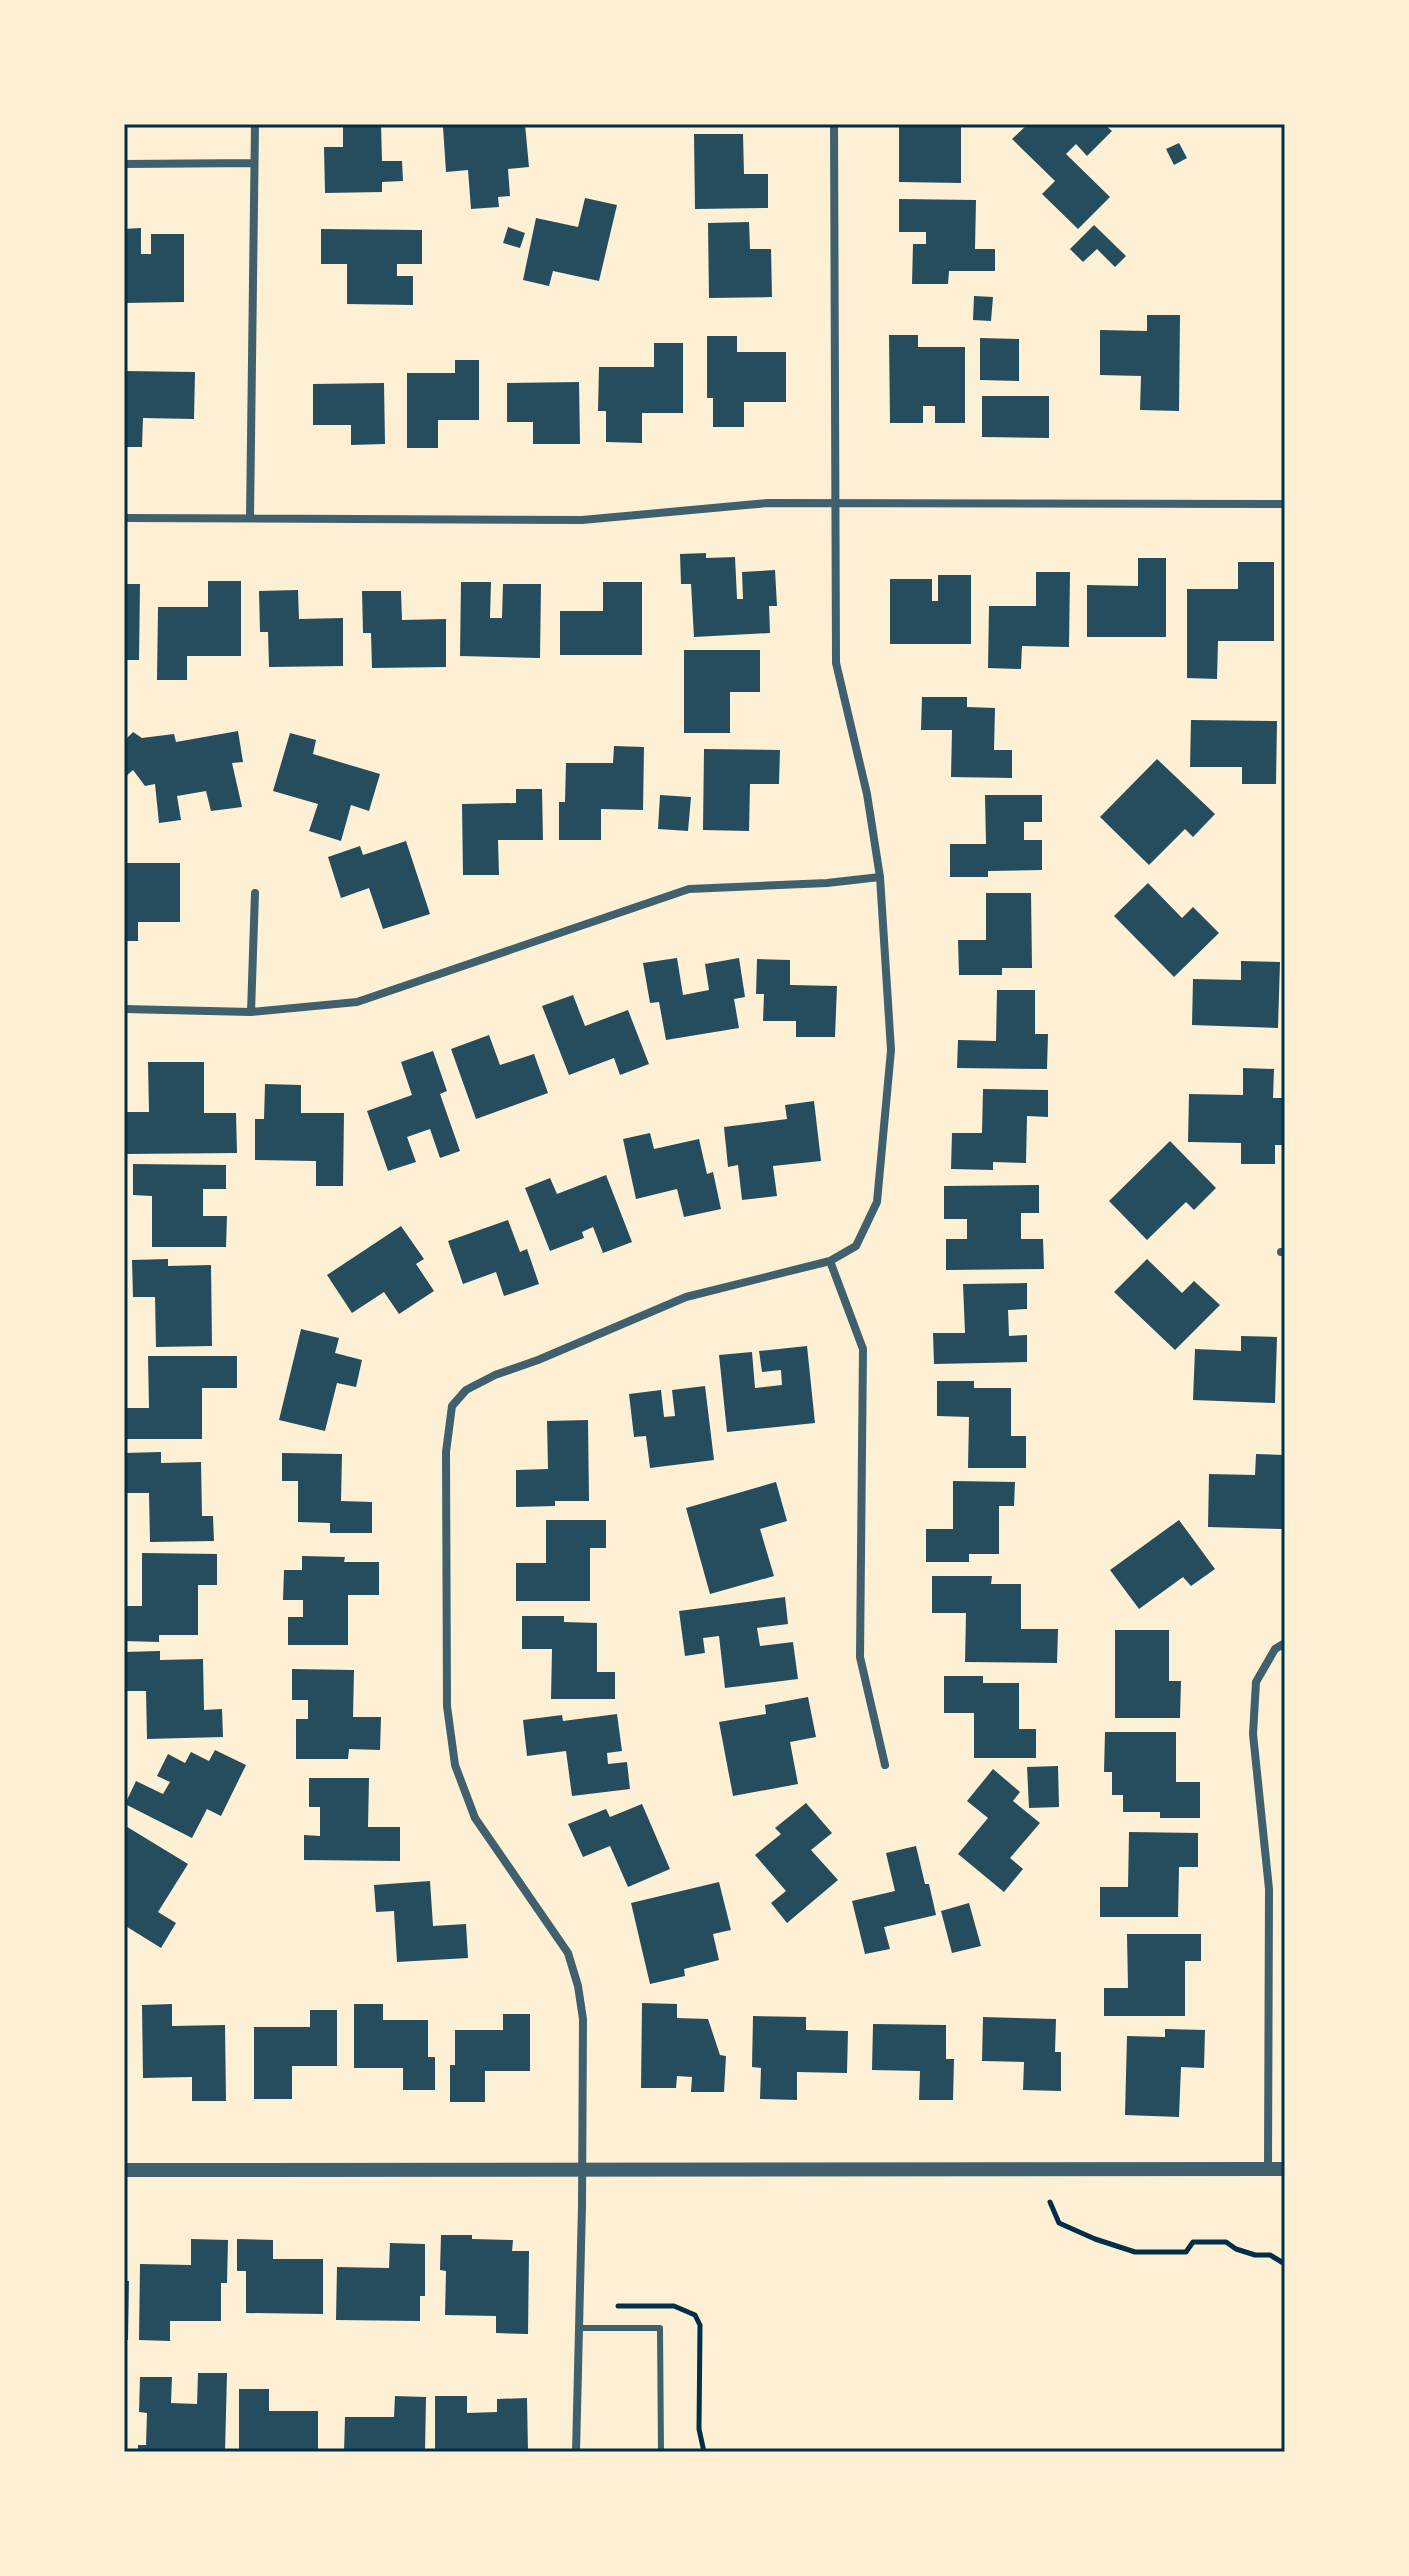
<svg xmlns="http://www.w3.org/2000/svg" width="1409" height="2576" viewBox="0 0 1409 2576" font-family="Jost,sans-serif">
<rect width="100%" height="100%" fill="#fdf0d5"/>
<!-- building -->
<path fill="#264d5e" d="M343,124H381L382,161H402L403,181L382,182V192L325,193L324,147H343Z
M478,124H525L529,167L508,169L510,196L498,197L499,207L471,209L468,170L446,172L443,127Z
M899,124H961V183L899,182Z
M1028,124H1104L1112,131L1087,156L1076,144L1066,154L1110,197L1078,229L1042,194L1055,181L1012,139Z
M694,134H743L744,174H768V208L695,209Z
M1179,143L1187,158L1174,165L1166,149Z
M585,198L617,205L599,281L553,271L549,286L523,280L536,218L578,227Z
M899,199L976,200L975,249H995V271H949L948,284H912L913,244H926V232H899Z
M749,222L750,249H771L772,297L709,298L708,223Z
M1094,225L1126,256L1115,267L1097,249L1083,262L1070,249Z
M508,227L525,233L520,248L503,243Z
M141,228V254H151V234H184V302L124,303V229Z
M321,229L422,230V264H397V276H413V305L347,304V264H321Z
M974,296L993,297L991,321L973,320Z
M1147,315H1180L1179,411L1140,410L1141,376L1100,375V330L1147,331Z
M889,335H918V347H965V423H935V406H923V423H890Z
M707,336H737V352H786V402H744V427H713V398H707Z
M980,338L1019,339V381L980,380Z
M654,343H683V413H642V443L606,442V411H598L599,367H654Z
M455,360H479V420H438V448H407V373H455Z
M124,371L195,372L194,419L143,418L142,447H124Z
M579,382L580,444H533V422H507V383Z
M384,383L385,444L351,445V425H313V384Z
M982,396H1049V438L982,437Z
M706,553V558L735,557L737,599H743L742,572L775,570L777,606H769L770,633L694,637L691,584H681L680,554Z
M1138,558H1166V637H1087V585L1138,586Z
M1238,562H1274V641H1218L1217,679L1187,678V589H1238Z
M1036,572H1070L1069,647L1022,646L1021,669L988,668L989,606H1036Z
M938,575H971V644H890V579H932V601H938Z
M208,581H241V656H187V680H157L158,607H208Z
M461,582H491L490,618H502L503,584H541L540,658L460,656Z
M603,582H642V655H560V611H603Z
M124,584H140L139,660H124Z
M298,590L299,619L343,618V666L269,667L268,632H260L259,591Z
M362,591H401L402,620L446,619V667L372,668L371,633H363Z
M684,650H760V692H730V733H684Z
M922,697H967V707L995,708L994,750H1012V778L951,777L952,730H921Z
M1191,720L1277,721L1276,784H1242V767H1190Z
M238,731L243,762L232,763L242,807L211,811L206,791L177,796L181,820L159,823L155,784L145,786L133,770L124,778V741L133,732L142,738L174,734L176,742Z
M290,733L316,740L313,754L380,774L369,811L351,805L341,841L309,831L318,804L273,791Z
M614,746L644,747L643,810L601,809V840H559V802H565L566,763H613Z
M704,749L780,750L779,784H750L749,831L703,830Z
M1157,759L1215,814L1193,837L1185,829L1149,865L1100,817Z
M516,789H542L543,840H498L499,875H463L462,804L516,803Z
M660,795L691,797L688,831L658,829Z
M985,795H1042V822H1024V840H1042V870L988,871V877H950V844H986Z
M406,841L430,914L383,929L369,888L341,898L328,857L360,846L363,855Z
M124,863H180V922H138V941H124Z
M1148,883L1182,918L1193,907L1219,933L1174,977L1114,916Z
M986,893H1031L1032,968H1002V975H959L958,940H986Z
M677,958L683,995L709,990L705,964L739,958L745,997L734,999L739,1028L666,1040L659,1002L650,1003L643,963Z
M757,959L790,960V985L837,986L835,1037H796V1021H763L764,994H756Z
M1241,961L1280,962L1278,1028L1192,1025L1193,979L1241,980Z
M997,990H1035V1034H1048L1047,1069L957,1068L958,1040L996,1041Z
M573,995L585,1026L628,1010L649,1064L620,1075L614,1058L569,1075L542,1006Z
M489,1035L500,1065L534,1054L548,1093L476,1119L451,1049Z
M433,1051L447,1091L440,1094L460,1151L440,1158L430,1129L407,1137L416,1162L388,1171L367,1111L412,1095L401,1062Z
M148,1062H204V1113H236L237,1153L125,1154V1112H149Z
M1243,1068L1274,1069L1273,1098H1283L1282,1145H1275V1164H1241V1143L1188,1142L1189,1094L1243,1095Z
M265,1084L301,1085V1113H344L343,1186H316V1161L255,1160V1119H264Z
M983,1089L1048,1090V1117L1027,1116L1026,1163L993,1162V1170L951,1169L952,1133H982Z
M814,1101L821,1161L773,1166L777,1196L742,1200L738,1165L728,1167L724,1127L787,1119L785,1105Z
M650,1133L654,1149L699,1139L707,1174L713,1172L721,1209L684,1217L677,1189L636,1199L623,1139Z
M1170,1141L1216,1188L1194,1210L1186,1202L1147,1240L1109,1201Z
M133,1164L226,1165V1189H203V1216H227L226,1247H152V1196L133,1195Z
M606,1175L632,1242L603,1253L593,1227L582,1232L584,1238L550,1251L525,1188L550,1178L557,1194Z
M1039,1185V1213H1021V1239H1043L1044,1269L946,1270V1239H967V1219H944V1186Z
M508,1220L520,1252L527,1249L539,1284L504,1296L496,1272L463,1284L448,1241Z
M401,1226L424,1259L416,1264L434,1291L399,1314L384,1292L352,1313L327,1275Z
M168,1259V1266L211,1265L212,1346L156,1347L155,1297H133L132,1260Z
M1147,1259L1182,1293L1194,1281L1220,1305L1175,1350L1114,1292Z
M1027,1283V1309L1008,1310L1009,1336L1027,1335V1362L934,1364L933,1333H965L963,1284Z
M301,1329L339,1338L335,1353L362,1360L356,1387L337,1383L325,1431L279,1420Z
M1241,1336L1277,1337L1275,1403L1193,1400L1195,1349L1241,1351Z
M807,1346L815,1423L727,1432L719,1355L752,1352L755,1388L782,1385L781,1370L762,1372L759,1351Z
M148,1356H237V1388H202V1439H127V1408H149Z
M937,1381H974V1388H1011V1436H1026V1468H968L969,1417L937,1416Z
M705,1386L714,1460L650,1468L646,1436L634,1437L629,1394L661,1390L664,1417L675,1416L672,1390Z
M588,1420L589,1501H555V1506L516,1507V1470L548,1469L547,1421Z
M161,1452V1463L201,1462L202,1516H213L214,1541L150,1542L149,1493H125L124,1453Z
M282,1453L342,1454L341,1501L372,1502V1533H330V1523L298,1522V1481H282Z
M1256,1454L1285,1455L1283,1529L1208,1527L1209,1474L1255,1475Z
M953,1481L1015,1482L1014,1506H999V1554H969V1562H926V1529H953Z
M776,1482L787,1521L760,1529L774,1576L710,1594L686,1508Z
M546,1520H606V1548H590V1601H516V1563H546Z
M1179,1520L1215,1569L1191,1586L1183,1577L1139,1609L1110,1570Z
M142,1553L217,1554V1585H198V1635H159V1642L124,1641V1606H142Z
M302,1556L345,1557L344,1562H379V1595H348V1645H288V1617H303V1600H283L284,1570H302Z
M932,1576H992L991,1584H1021V1629H1058L1057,1663L965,1662L966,1613H932Z
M785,1597L788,1624L757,1628L760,1646L793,1642L798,1679L725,1688L719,1636L703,1638L705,1653L685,1656L679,1611Z
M522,1616H564V1622L597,1623V1672H615V1699H551L552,1649H522Z
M1115,1630H1169V1681H1181L1180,1718H1115Z
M160,1651V1660L203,1659L204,1710L222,1709L223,1737L147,1739L146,1691H124V1652Z
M292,1669L354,1670L353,1717H381L380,1750L349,1749L348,1759H296V1719H308V1700H292Z
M944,1676H983V1683H1019V1729H1036V1758H974V1713H944Z
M808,1697L816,1737L790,1742L798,1784L733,1796L719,1722L766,1714L765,1705Z
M617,1714L622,1751L607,1753L608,1764L627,1762L630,1789L572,1796L566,1751L527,1756L523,1720L562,1715L563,1721Z
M1105,1732H1176V1782H1200V1818H1160V1812H1123V1795H1112V1772H1104Z
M215,1750L246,1765L221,1816L207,1809L192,1838L125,1804L136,1781L163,1794L170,1782L157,1776L168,1754L185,1763L191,1752L209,1761Z
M1058,1766L1059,1807L1029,1808L1027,1767Z
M993,1769L1020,1792L1013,1801L1040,1823L1010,1858L1023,1869L1004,1892L958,1854L988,1818L967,1801Z
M309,1778H369L368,1827H400V1861L304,1860V1835L320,1836V1807H309Z
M806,1803L832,1833L811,1850L838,1880L787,1923L771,1903L786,1891L755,1855L781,1834L775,1828Z
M642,1804L670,1869L628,1887L610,1846L583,1857L568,1824L606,1809L610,1817Z
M124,1825L188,1864L158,1912L176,1923L161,1948L124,1925Z
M1129,1832L1198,1833V1867H1179L1178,1917H1100V1887H1128Z
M916,1846L925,1884H929L936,1915L884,1927L890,1949L865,1954L852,1901L895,1891L886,1853Z
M430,1881L433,1926L466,1924L468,1958L397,1962L394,1911L376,1912L374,1885Z
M719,1882L731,1930L713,1934L719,1960L684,1969L685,1976L650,1984L631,1903Z
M969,1903L981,1946L952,1953L941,1911Z
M1127,1934H1201V1961H1185V2016H1104V1988H1128Z
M642,2003L677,2004V2018L708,2019L720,2055L726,2056L724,2092H691L692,2077L677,2076L676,2088H641Z
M124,2004H127V2059H124Z
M172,2004V2026L225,2025L226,2101H192V2077L143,2078L142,2005Z
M354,2004H383V2020H428V2057H435V2090H403V2068H354Z
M310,2010H337V2066H292V2099H254V2027H310Z
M503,2014H530V2071H485V2102H450V2065H455V2030H503Z
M753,2016L806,2017V2030L848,2031L847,2073L797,2072V2100L760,2099L761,2068L752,2067Z
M983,2017L1056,2019L1055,2052H1061V2091L1023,2090L1024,2062L982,2061Z
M873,2024L946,2025V2059H954L953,2100H919L920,2071L872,2070Z
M1165,2029L1205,2030L1204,2068L1181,2067L1179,2117L1125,2115L1127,2036L1165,2037Z
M441,2235H472V2239L513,2240L512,2251H529L528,2334L496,2333V2316L445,2315L446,2271L440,2270Z
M191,2239L228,2240L227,2283H221V2321H170V2341L139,2340L140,2264L191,2265Z
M237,2239L273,2240V2259H323V2314L246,2313V2271H237Z
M390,2243L425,2244V2296H420V2321L336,2320L337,2267L389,2268Z
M124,2281H129L128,2340H124Z
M198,2373H227L225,2452H138V2445H146L147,2413L139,2412L140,2377H172L171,2403L197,2404Z
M239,2389H269V2411H318V2452H239Z
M395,2396L426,2397L425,2452H344L345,2417H394Z
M435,2396H467V2413L497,2412V2399L527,2398L528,2452H435Z"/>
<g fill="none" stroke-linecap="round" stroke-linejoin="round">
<!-- path -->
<path stroke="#003049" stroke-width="5" d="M1050,2202L1059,2223L1095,2239L1135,2252H1186L1193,2242H1226L1236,2249L1255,2255H1270L1285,2264
M618,2306H674L695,2315L700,2325L699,2429L704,2452"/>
<!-- service -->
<path stroke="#3f606c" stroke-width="6" d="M579,2328H660L661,2452"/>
<!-- minor -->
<path stroke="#3f606c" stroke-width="8" d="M124,164L254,163
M124,518L582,520L768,503L1285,504
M250,518L255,124
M124,1009L251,1012L357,1002L689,889L827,883L880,877
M251,1012L255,893
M1281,1252H1285
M830,1261L863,1349L860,1657L885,1765
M1268,2169L1269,1889L1253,1734L1256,1682L1275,1649L1285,1643
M576,2452L582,2206L583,2019L578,1986L568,1953L475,1818L455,1765L447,1706L446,1452L452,1406L466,1390L495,1375L538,1360L686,1297L830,1261L856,1246L877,1202L891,1050L880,877L867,794L836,663L834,124"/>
<!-- tertiary -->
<path stroke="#3f606c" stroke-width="14" d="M124,2170L1285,2169"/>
</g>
<!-- border -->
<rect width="1409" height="2576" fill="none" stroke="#fdf0d5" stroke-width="252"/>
<rect x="126" y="126" width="1157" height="2324" fill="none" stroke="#003049" stroke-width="3"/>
</svg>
